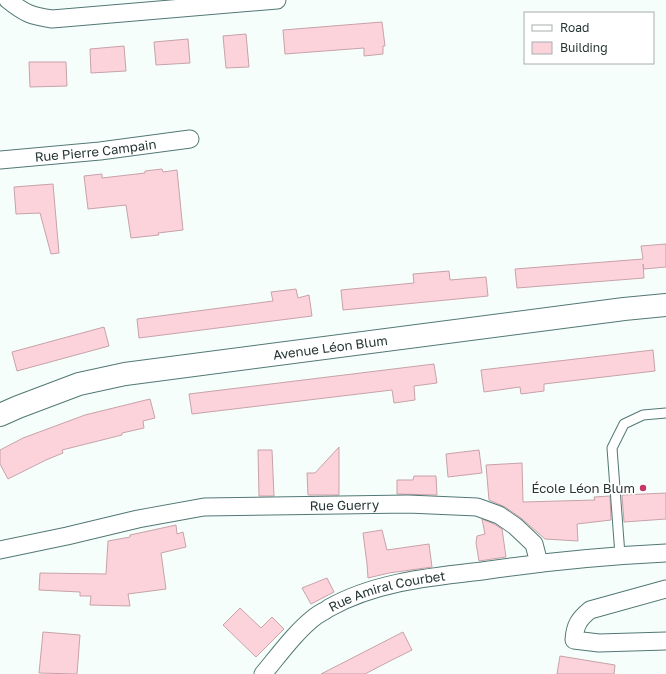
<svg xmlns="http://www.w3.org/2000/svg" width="666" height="674" viewBox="0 0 666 674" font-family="'Golos Text',sans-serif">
<rect width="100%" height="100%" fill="#f6fefc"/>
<!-- building -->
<path fill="#fdd3db" stroke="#c7a2a9" d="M382,22L385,46H383V54L364,56V48L285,54L283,30Z
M246,34L249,67L226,68L223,36Z
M188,39L190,63L156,65L154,42Z
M124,46L126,71L91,73L90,49Z
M29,62H66L67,86L30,87Z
M162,169L163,172L177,170L183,230L158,233L159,235L131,238L126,205L88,209L84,176L102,174V178L145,173V171Z
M53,184L59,253L51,254L40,213L16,214L14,187Z
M666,244V267L644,269L643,264L644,278L517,288L515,269L643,259L641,246Z
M449,271L450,280L486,277L488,296L343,310L341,290L414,283L413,274Z
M296,289L298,298L309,295L312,316L139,338L137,319L273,301L271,292Z
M104,327L109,346L17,371L12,352Z
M653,350L655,371L544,384V391L521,394L520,387L484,392L481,370Z
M434,364L437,383L414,386L415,400L394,403L392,390L192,414L189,394Z
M150,399L155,418L143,421L144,428L122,433V435L62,450L63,453L46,460L8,479L0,464V450L23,438L85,415Z
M339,447V495H308L307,473H315Z
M258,450H272L274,496H259Z
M479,450L482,473L448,477L446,454Z
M522,463L523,502L595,500L594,497L610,496L611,520L577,524L578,541L545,539L521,518L505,507L489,500L486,465Z
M414,476H436L437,495L397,494V480H413Z
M666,493V519L624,522L622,495Z
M482,519L494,524L502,529L506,557L479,561L476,543L477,536L485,534Z
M176,525L177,534L183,532L186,547L161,553L166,589L128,594L130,606L90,605L91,596H80V592L39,590L40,573L106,574L108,541L130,537V535Z
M382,530L387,550L429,544L432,567L389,573L368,578L367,564L363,533Z
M327,578L334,592L311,604L302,588Z
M240,608L261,628L272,617L284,629L256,657L223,625Z
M43,632L80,635L77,674L39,673Z
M403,632L412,650L388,662L365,674H321Z
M560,656L615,665L614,674H557Z"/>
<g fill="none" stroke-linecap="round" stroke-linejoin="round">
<!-- lane casing -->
<g stroke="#527873" stroke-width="11">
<path id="lane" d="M620,555L612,448L624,424L643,415L666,413"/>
</g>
<!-- street casing -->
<g stroke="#527873" stroke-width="19">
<g id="street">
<path d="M8,0C24,13 31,16 52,19L277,0"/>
<path id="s1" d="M0,160L100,151L190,139"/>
<path id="s2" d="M0,550L67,536L138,519L204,507L408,504L477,507L499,515L515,526L534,544L539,563"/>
<path d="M666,589L590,610C579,619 575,625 574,640L599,643L666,641"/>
<path id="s3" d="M263,674C279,655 296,631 316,616C320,613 325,611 329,608C375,582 430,577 482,571C543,562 604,556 666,553"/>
</g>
</g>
<!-- secondary casing -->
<g stroke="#527873" stroke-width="24">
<g id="secondary">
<path id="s4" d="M0,415L18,407L79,384L125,374L624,309L666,305"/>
</g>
</g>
<!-- lane -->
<use href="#lane" stroke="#fff" stroke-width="9"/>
<!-- street -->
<use href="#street" stroke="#fff" stroke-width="17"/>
<!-- secondary -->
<use href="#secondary" stroke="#fff" stroke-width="22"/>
</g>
<!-- markers -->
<circle fill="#c53865" stroke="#fff" stroke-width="1.5" cx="643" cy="488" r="4"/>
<g text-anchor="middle" stroke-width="3.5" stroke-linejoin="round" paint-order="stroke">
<!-- street labels -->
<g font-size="13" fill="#253533" stroke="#fff">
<text dy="5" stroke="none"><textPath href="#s1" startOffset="96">Rue Pierre Campain</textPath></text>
<text dy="5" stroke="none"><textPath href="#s4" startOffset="339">Avenue Léon Blum</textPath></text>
<text dy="5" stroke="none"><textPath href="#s2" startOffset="349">Rue Guerry</textPath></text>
<text dy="5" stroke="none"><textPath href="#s3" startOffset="155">Rue Amiral Courbet</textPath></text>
</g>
<!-- poi labels -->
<g font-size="13" fill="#253533" stroke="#fff" text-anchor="end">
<text x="635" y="493">École Léon Blum</text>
</g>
</g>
<!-- legend -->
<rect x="524" y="12" width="130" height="52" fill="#ffffff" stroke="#a8aead"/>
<rect x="532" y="25" width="20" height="6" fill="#ffffff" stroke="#a8aead"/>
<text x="560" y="32" font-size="12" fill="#253533">Road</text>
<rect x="532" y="42" width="20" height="12" fill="#fdd3db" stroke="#a8aead"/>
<text x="560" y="52" font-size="12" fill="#253533">Building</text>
</svg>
